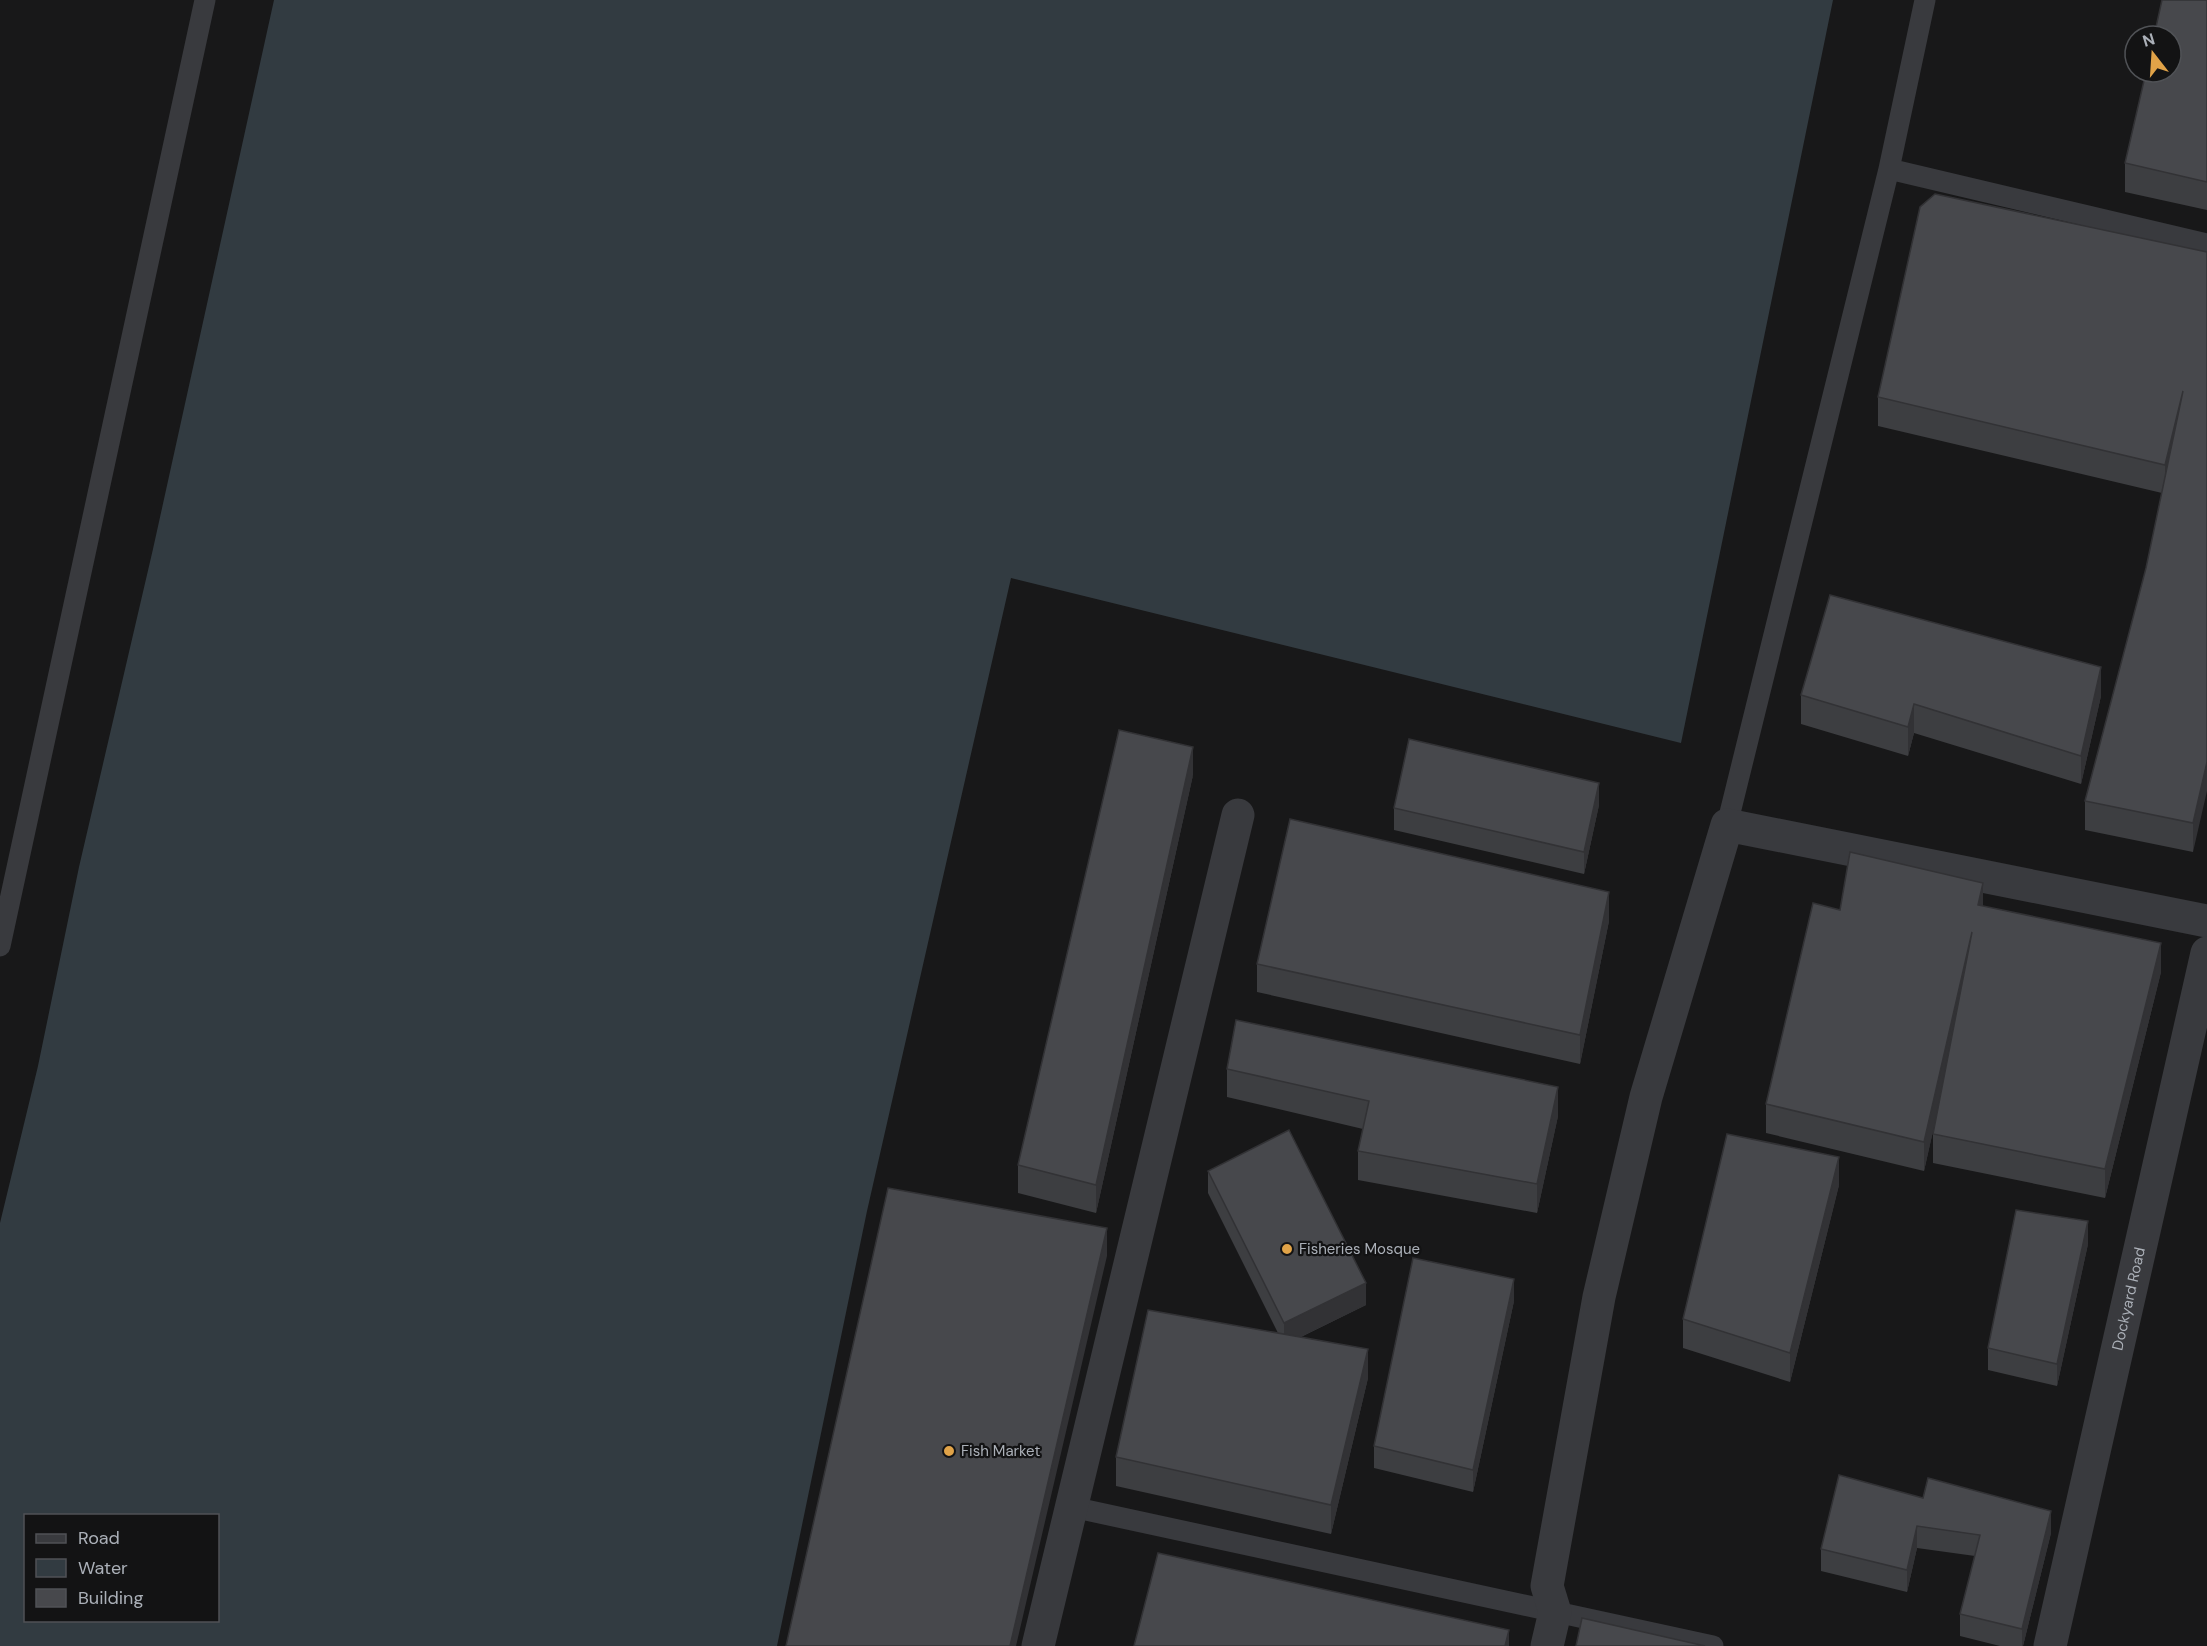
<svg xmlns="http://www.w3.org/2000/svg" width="2207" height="1646" viewBox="0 0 2207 1646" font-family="'DM Sans',sans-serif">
<rect width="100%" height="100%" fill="#181819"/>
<!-- water -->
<path fill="#323b41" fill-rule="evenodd" d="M274,0H1833L1681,743L1011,578L867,1211L777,1646H0V1223L38,1066L79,867L153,549ZM26,1516H218V1620H26Z"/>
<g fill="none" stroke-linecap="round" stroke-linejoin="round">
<!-- service -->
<path stroke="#393a3e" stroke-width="21" d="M1889,169L2207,244
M1727,825L1889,169L1925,0
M0,946L205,0
M1072,1507L1713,1646"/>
<!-- minor -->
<g stroke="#393a3e" stroke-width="33">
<path d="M1038,1646L1238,815"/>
<path d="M1547,1646L1555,1612L1547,1586L1599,1297L1646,1097L1727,825L2207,921"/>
<path id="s1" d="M2050,1646L2207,953"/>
</g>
</g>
<!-- wall -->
<path fill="#3d3e41" d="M2207,0V210L2125,192V163Z
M2207,252L2193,852L2085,830V801L2146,568L2162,493L1878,426V397Z
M1801,695L2101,696L2081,784L1914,733L1908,756L1801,724Z
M1193,775L1096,1213L1018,1193V1165Z
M1599,805L1584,874L1394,830V808Z
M1983,906L2161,972L2105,1198L1933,1163V1134L1938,1108L1924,1171L1766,1133V1104L1840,910Z
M1609,921L1580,1064L1257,992V964Z
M1227,1069L1558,1116L1537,1213L1358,1180V1151L1363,1129L1227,1097Z
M1208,1171L1366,1305L1301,1337L1368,1378L1331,1534L1116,1486V1457L1278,1333L1208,1193Z
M1839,1185L1790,1382L1683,1348V1319Z
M2088,1244L2057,1386L1988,1370V1348Z
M1514,1301L1473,1492L1374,1468V1446Z
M1839,1475L2051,1533L2023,1646H2000L1960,1636V1614L1975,1556L1917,1548L1907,1592L1821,1571V1549Z"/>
<!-- shaded-wall -->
<path fill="#323235" d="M2183,391L2165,494V465Z
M2101,667V696L2081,784V756Z
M1914,704V733L1908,756V727Z
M1193,747V775L1096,1213V1185Z
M2207,762V791L2193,852V823Z
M1599,783V805L1584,874V852Z
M1983,883V911L1978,905Z
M1609,892V921L1580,1064V1035Z
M1972,932V961L1924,1171V1142Z
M2161,943V972L2105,1198V1169Z
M1558,1087V1116L1537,1213V1184Z
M1839,1157V1185L1790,1382V1353Z
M2088,1221V1244L2057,1386V1364Z
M1107,1228V1256L1016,1646H1010Z
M1514,1279V1301L1473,1492V1470Z
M1366,1283V1305L1284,1345V1323Z
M1368,1349V1378L1331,1534V1505Z
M2051,1511V1533L2023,1646H2022V1629Z
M1917,1526V1548L1907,1592V1570Z
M1509,1630V1646H1505Z"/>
<!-- building -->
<path fill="#47484c" stroke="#323235" stroke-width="1.5" d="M2162,0H2207V182L2125,163L2146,72H2171V36H2154Z
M1935,194L2207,252V762L2193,823L2085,801L2146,568L2183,391L2165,465L1878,397L1920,207Z
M1830,595L2101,667L2081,756L1914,704L1908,727L1801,695Z
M1119,730L1193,747L1096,1185L1018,1165Z
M1409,739L1599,783L1584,852L1394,808Z
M1290,819L1609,892L1580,1035L1257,964Z
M1850,852L1983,883L1978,905L2161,943L2105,1169L1933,1134L1972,932L1924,1142L1766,1104L1813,903L1840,910Z
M1236,1020L1558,1087L1537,1184L1358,1151L1369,1101L1227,1069Z
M1289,1130L1366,1283L1284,1323L1208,1171Z
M1727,1134L1839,1157L1790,1353L1683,1319Z
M888,1188L1107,1228L1010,1646H786Z
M2016,1210L2088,1221L2057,1364L1988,1348Z
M1413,1258L1514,1279L1473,1470L1374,1446Z
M1148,1310L1368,1349L1331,1505L1116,1457Z
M1839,1475L1923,1498L1928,1478L2051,1511L2022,1629L1960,1614L1980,1535L1917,1526L1907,1570L1821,1549Z
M1158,1553L1509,1630L1505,1646H1134Z
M1582,1618L1705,1646H1576Z"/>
<!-- markers -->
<g fill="#e1a348" stroke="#131314" stroke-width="2">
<circle cx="1287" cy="1249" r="6"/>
<circle cx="949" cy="1451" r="6"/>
</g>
<g text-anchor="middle" stroke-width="4.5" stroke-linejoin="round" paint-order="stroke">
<!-- poi labels -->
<g font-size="15" fill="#abb0b8" stroke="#131314" text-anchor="start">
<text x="1299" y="1254">Fisheries Mosque</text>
<text x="961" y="1456">Fish Market</text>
</g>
<!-- street labels -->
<g font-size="15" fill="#abb0b8" stroke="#131314">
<text dy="5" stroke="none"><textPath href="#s1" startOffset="356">Dockyard Road</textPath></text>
</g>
</g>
<!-- legend -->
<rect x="24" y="1514" width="195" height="108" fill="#131314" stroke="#505256" stroke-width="1.5"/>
<rect x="36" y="1534" width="30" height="9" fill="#393a3e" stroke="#505256" stroke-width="1.5"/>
<text x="78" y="1544" font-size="18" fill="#abb0b8">Road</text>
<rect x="36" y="1559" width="30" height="18" fill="#323b41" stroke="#505256" stroke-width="1.5"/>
<text x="78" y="1574" font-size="18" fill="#abb0b8">Water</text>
<rect x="36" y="1589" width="30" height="18" fill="#47484c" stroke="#505256" stroke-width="1.5"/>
<text x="78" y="1604" font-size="18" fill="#abb0b8">Building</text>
<!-- north arrow -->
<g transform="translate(2153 54) rotate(343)"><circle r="28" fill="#131314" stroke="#505256" stroke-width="1.5"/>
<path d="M0-4.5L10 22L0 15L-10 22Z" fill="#e1a348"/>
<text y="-9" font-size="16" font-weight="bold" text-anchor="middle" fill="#abb0b8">N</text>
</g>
</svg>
